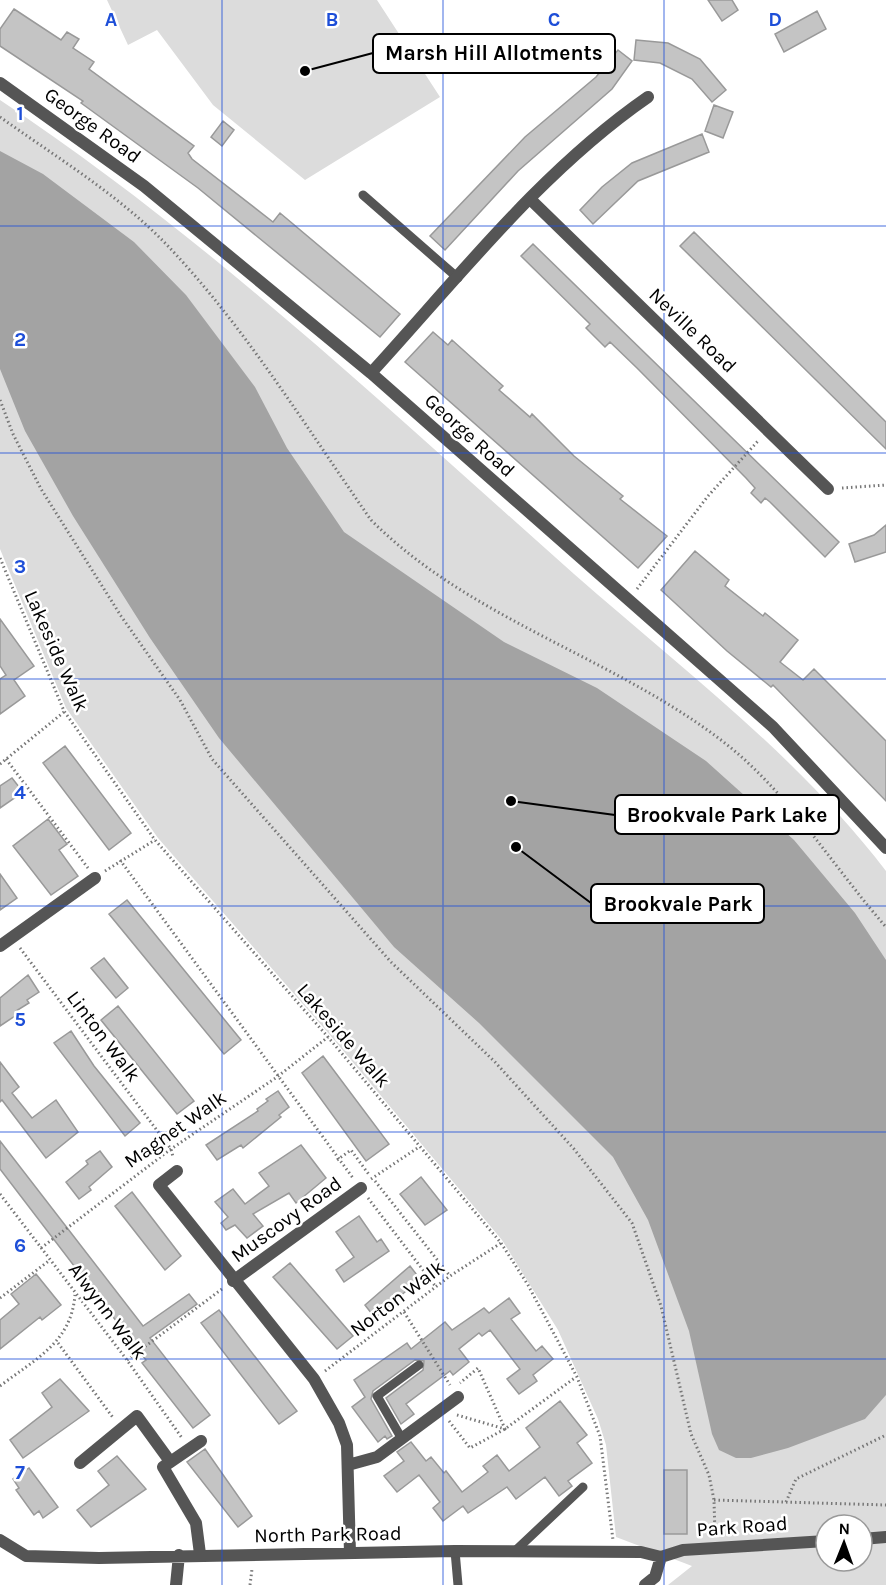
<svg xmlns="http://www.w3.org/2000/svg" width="886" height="1585" viewBox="0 0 886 1585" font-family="Karla,sans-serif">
<rect width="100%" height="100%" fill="#fff"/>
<!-- green -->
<path fill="#dcdcdc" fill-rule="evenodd" d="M107,0H377L440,97L305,180L213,105L157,30L128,45Z
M0,100C207,237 389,410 574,574C681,668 799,757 886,871V1585H668L692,1566L616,1537L606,1445L598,1419L558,1330L502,1240L330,1035L158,838L66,708L0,549ZM826,1525H862V1561H826Z"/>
<!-- water -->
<path fill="#a3a3a3" d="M0,151L43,174L134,242L186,295L255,387L287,448L344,532L504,642L597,688L706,761L794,840L855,913L886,960V1395L865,1419L788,1448L751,1458H736L719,1450L712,1434L689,1331L648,1220L613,1157L479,1023L394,947L219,738L150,638L73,516L25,431L0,369Z"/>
<!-- building -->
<path fill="#c4c4c4" stroke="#999" stroke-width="1.5" d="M708,0H732L738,10L722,21Z
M14,9L61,40L67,32L79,39L73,48L94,62L89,69L194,146L188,153L192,159L273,222L280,213L400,314L380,337L198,188L81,103L83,101L0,46V29Z
M817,11L826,29L784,52L775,34Z
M636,40L668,43L700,59L726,90L712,102L692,79L660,63L634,60Z
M618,50L632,61L612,89L518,171L445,250L430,236L525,137L596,77Z
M714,105L733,112L723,138L705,131Z
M223,121L234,130L222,146L211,137Z
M702,134L709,152L638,181L593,224L580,210L602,187L632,163Z
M694,232L886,422V449L680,246Z
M533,244L839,542L825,557L770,502L765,498L761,503L751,493L755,488L746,478L637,368L610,342L605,347L586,328L590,324L521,256Z
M433,332L448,345L452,340L503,386L499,390L530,417L532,414L574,456L623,496L620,499L667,536L638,568L405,362Z
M886,525V552L855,562L849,544L874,535Z
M695,551L729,580L725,586L763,616L765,613L798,640L780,662L803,680L814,669L886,741V801L773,685L771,687L727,651L661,590Z
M0,619L34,666L14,680L25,696L0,714V679L6,675L0,666Z
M65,746L131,833L109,850L43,763Z
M12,778L23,792L0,808V786Z
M48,819L67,844L59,850L78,876L51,895L13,846Z
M0,874L17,898L0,910Z
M127,900L241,1040L224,1054L109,914Z
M104,958L128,988L116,998L91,968Z
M28,975L39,992L27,1000L29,1003L16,1011L18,1014L0,1026V998Z
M118,1006L194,1101L177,1114L101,1020Z
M71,1031L94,1066L140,1123L125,1136L54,1043Z
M323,1056L389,1144L366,1161L302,1073Z
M0,1062L19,1087L12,1093L32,1118L56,1100L78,1132L46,1158L2,1100L0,1102Z
M278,1091L289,1107L279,1115L281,1117L243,1148L241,1145L217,1160L206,1145L258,1111L257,1109L268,1101L266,1099Z
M0,1141L143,1326L189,1294L197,1304L150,1338L210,1415L193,1428L142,1363L146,1360L0,1169Z
M301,1145L326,1178L296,1203L289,1193L253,1214L263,1226L247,1238L235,1225L226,1230L221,1223L228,1217L215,1202L233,1189L245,1204L269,1186L259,1173Z
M100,1151L112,1167L89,1187L91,1190L79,1199L66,1182L88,1164L86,1161Z
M421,1177L447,1210L425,1225L400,1194Z
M132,1192L181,1256L165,1270L115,1206Z
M359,1216L377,1242L381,1239L389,1251L344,1282L336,1270L354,1257L336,1232Z
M290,1263L353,1336L337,1349L273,1277Z
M410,1266L420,1279L375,1318L365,1305Z
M36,1274L61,1305L42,1320L40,1317L0,1349V1320L19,1304L11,1294Z
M509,1298L520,1313L511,1319L536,1351L542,1346L553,1359L533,1375L537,1381L519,1394L507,1379L520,1369L490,1330L482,1336L479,1333L459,1349L469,1362L453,1375L450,1371L406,1404L414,1414L401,1424L386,1398L423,1370L424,1361L415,1360L373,1391L371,1399L392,1436L387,1439L385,1436L378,1442L352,1407L365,1397L354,1380L407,1343L411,1349L445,1322L452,1330L484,1308L489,1313Z
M219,1310L297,1411L279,1424L201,1323Z
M60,1379L89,1411L23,1458L10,1440L52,1407L42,1393Z
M560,1401L587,1435L577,1443L592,1463L568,1481L572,1486L559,1496L545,1477L516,1499L507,1487L468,1513L463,1506L443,1521L433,1508L440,1502L419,1475L397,1492L384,1476L404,1461L397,1452L411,1442L426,1461L431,1457L444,1473L446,1471L462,1492L488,1472L483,1466L497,1455L509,1471L540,1447L526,1428Z
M205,1449L252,1516L238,1527L187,1462Z
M117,1456L146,1489L91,1527L77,1510L109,1485L98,1471Z
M29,1468L58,1507L43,1518L39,1511L34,1515L16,1490L19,1488L13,1479Z
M664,1470H687V1534H664Z"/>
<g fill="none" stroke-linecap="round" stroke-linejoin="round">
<!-- path -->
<path stroke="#777" stroke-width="3" stroke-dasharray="1.5 3" stroke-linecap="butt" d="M0,117C56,157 119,195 167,245C245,327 306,427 371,520C469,618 607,655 717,737C786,788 830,863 886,927
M0,400L13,434L41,489L121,616L180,700L212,759L391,962L495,1062L574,1149L632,1223L661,1306L691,1434L709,1475L714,1500L715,1535
M842,488L886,485
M0,558L64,711L155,840L328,1037L501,1243L528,1285L577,1377L600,1436L613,1540
M637,589L708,496L758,441
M6,759L88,868
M0,764L64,712
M120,860L353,1178
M105,871L155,840
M20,948L171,1149L173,1157
M337,1160L351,1150L370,1176
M371,1179L419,1147
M375,1181L450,1276
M0,1194L127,1360L182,1438
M368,1198L436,1287
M41,1248L171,1149L277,1077L328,1037
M0,1298L50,1260
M404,1312L450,1385
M58,1343L114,1419
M127,1360L222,1289
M325,1371L450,1276L501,1243
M0,1386C35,1359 71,1343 75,1295
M457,1415L505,1429L478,1368L460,1383
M449,1421L470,1448L505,1429L576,1377
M714,1500L886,1505
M786,1502L796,1479L886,1435
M250,1585L252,1569"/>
<!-- lane -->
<path stroke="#555" stroke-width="9" d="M363,195L458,278
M402,1439L377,1396L419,1365
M455,1551L458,1585
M515,1551L583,1487"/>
<!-- street -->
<path stroke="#555" stroke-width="12" d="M0,83L144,186L371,373L773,727L886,848
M530,199L828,489
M371,373C458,278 541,171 648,97
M0,946L95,878
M177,1171L159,1185L314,1379L339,1423L347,1445L350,1553
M233,1281L361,1188
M80,1463L137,1416L169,1460
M348,1465L377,1457L458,1397
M862,1539L886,1537
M0,1540L26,1556L99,1558L455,1551L641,1552L661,1557
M200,1554L196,1523L163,1467L201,1441
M661,1557L683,1550L826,1541
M176,1585L179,1555
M645,1585L655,1577L661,1557"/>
</g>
<!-- grid -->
<path fill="none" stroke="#1d4ed8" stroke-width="1.5" stroke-opacity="0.55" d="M222,0V1585M443,0V1585M664,0V1585M0,226H886M0,453H886M0,679H886M0,906H886M0,1132H886M0,1359H886"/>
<g text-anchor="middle" stroke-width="5" stroke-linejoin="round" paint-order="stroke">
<!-- street labels -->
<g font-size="20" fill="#000" stroke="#fff">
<text transform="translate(93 125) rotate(36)" y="7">George Road</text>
<text transform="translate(693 330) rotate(44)" y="7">Neville Road</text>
<text transform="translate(470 435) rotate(42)" y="7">George Road</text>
<text transform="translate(57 651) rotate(66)" y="7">Lakeside Walk</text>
<text transform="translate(344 1035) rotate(49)" y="7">Lakeside Walk</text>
<text transform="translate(104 1036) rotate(53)" y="7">Linton Walk</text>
<text transform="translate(175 1129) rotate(-35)" y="7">Magnet Walk</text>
<text transform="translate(286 1219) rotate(-36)" y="7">Muscovy Road</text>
<text transform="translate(397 1298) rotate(-37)" y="7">Norton Walk</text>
<text transform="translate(108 1311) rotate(53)" y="7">Alwynn Walk</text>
<text transform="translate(742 1526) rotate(-4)" y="7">Park Road</text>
<text transform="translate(328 1534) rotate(-1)" y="7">North Park Road</text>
</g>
</g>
<g font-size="20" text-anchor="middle" font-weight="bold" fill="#1d4ed8" stroke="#fff" stroke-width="5" stroke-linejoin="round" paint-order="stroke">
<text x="111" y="26">A</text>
<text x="332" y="26">B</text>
<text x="554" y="26">C</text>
<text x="775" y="26">D</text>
<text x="20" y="120">1</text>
<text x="20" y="346">2</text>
<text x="20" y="573">3</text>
<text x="20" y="799">4</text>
<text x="20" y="1026">5</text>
<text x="20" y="1252">6</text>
<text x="20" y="1479">7</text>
</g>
<!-- callouts -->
<path fill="none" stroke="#000" stroke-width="2" d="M305 71L373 53M511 801L615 815M516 847L591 903"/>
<g fill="#000" stroke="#fff" stroke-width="2">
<circle cx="305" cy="71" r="6"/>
<circle cx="511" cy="801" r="6"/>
<circle cx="516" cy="847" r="6"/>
</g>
<g fill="#fff" stroke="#000" stroke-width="2">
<rect x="373" y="34" width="242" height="39" rx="6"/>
<rect x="615" y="795" width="224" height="39" rx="6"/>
<rect x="591" y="884" width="173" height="39" rx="6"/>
</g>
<g font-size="21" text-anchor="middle" font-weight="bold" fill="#000">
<text x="494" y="60">Marsh Hill Allotments</text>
<text x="727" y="822">Brookvale Park Lake</text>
<text x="678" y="911">Brookvale Park</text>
</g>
<!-- north arrow -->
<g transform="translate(844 1543) rotate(1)"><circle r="28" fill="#ffffff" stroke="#999999" stroke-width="1.5"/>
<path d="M0-4.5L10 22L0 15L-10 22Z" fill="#000000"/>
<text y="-9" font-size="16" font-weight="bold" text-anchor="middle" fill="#000000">N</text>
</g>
</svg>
